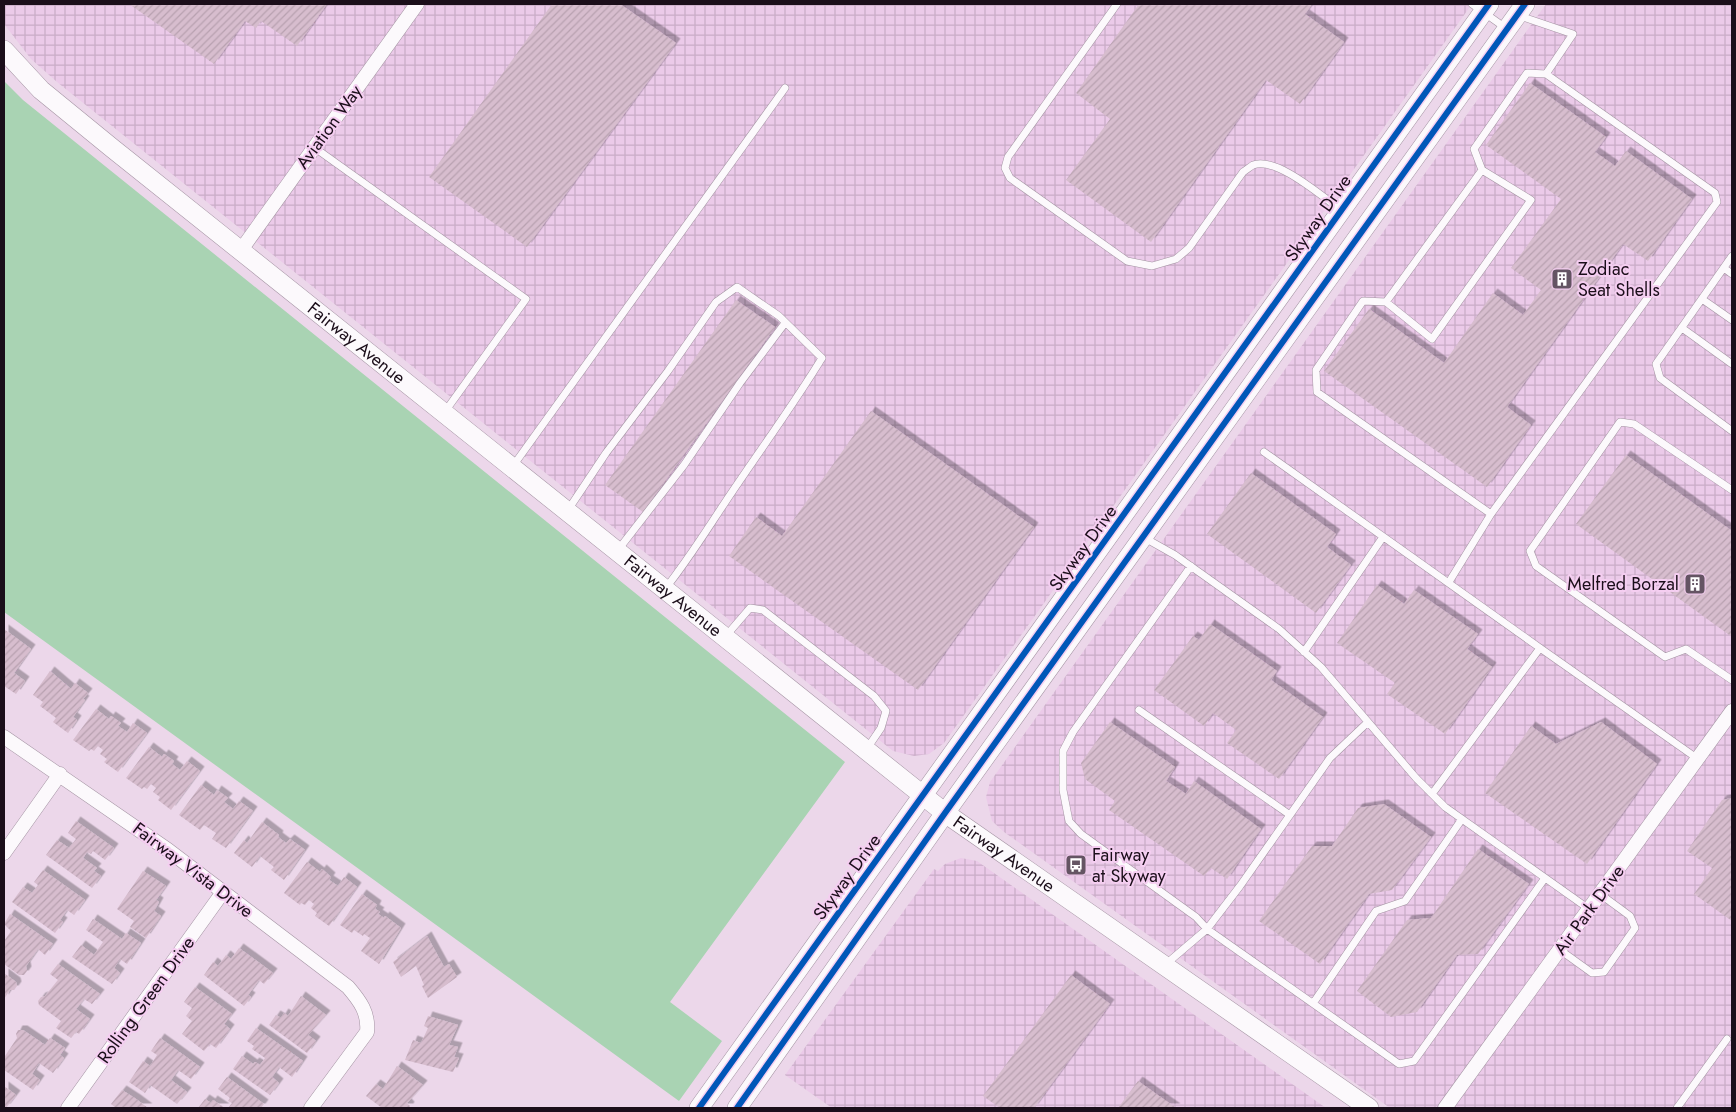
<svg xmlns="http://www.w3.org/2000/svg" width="1736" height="1112" viewBox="0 0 1736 1112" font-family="Jost,sans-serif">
<defs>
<pattern id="industrial-grid" width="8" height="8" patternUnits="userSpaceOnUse" patternTransform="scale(1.25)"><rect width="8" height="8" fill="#ebcae9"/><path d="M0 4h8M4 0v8" fill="none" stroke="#c9acc7"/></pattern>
<pattern id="building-hatch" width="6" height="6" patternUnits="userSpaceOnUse" patternTransform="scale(1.25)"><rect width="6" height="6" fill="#d7bdce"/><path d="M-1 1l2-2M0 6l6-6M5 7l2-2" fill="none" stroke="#b8a1b0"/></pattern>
<filter id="shadow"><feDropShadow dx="4.5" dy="-4.5" stdDeviation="0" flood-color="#0004"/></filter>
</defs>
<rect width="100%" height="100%" fill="#ecd7ea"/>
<!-- industrial -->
<path fill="url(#industrial-grid)" d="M4,4H1472L944,743L929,754L914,756L893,751L57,82L31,59L4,24Z
M1546,4H1732V1108H1390L1004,832L992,821L986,797L990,782Z
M961,858L977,861L1326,1108H832L785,1075L934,869L938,871L945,864Z"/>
<!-- green -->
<path fill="#a9d3b3" d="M4,81L23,100L845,762L670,1002L722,1041L679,1101L4,612Z"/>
<!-- building -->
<path fill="url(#building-hatch)" filter="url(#shadow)" d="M129,4H327L297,46L261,21L256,28L245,21L214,64Z
M552,4H620L676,43L527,247L429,177Z
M1139,4H1312L1305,14L1344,42L1300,104L1266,80L1151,242L1066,180L1110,119L1076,93Z
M1530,83L1606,137L1595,152L1615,166L1626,151L1692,199L1648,261L1623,244L1507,407L1531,425L1487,487L1324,371L1369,309L1444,363L1493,293L1523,315L1541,290L1511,268L1561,199L1486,145Z
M736,300L775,327L643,512L605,485Z
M871,411L1034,527L918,690L729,556L756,517L782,536Z
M1626,455L1732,531V637L1576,524Z
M1251,473L1336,534L1327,547L1351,565L1316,613L1207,534Z
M1377,585L1404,604L1414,590L1478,634L1467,649L1492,667L1445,734L1387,694L1395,683L1337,643Z
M1210,624L1277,671L1271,680L1323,717L1279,779L1227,743L1236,730L1213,713L1204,726L1154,690L1193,636L1199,640Z
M4,629L31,649L14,673L25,681L16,694L4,686Z
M50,671L71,689L75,683L88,693L83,699L85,700L73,717L77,720L68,733L53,722L56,718L40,706L43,702L33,695Z
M96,709L109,719L111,716L121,723L118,726L127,732L133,723L147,733L118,772L104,762L107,759L100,754L103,750L98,746L94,751L91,749L89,751L73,740Z
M1110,722L1175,767L1166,781L1186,794L1194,781L1261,829L1227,879L1211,868L1204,876L1109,810L1115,801L1085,779L1081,763Z
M1601,722L1657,764L1587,864L1485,793L1531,726L1556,744Z
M149,747L162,757L164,754L174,761L172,764L180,770L187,761L200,771L171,810L158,800L160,797L153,792L156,788L151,784L147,789L144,787L142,789L126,778Z
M201,785L214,795L217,790L228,798L224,802L233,809L239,801L253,811L226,848L212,839L216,833L204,825L200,830L179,815Z
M1732,798V921L1694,894L1712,868L1687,851L1722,800Z
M1384,804L1431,837L1392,890L1369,894L1320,964L1259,921L1312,846H1332L1358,808Z
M76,821L114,848L105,860L93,851L91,854L87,852L83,858L97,868L94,871L101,876L92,888L46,855L57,840L69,848L76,839L68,833Z
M262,822L279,835L278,837L286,843L290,839L305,850L284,880L271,870L274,867L260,856L252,867L234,853L244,840L247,843Z
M1478,849L1529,884L1478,954L1457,955L1417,1012L1391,1017L1357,991L1407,920L1431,918Z
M307,862L320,872L322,869L331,877L329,880L338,886L344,877L357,887L329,926L315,916L317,913L311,908L314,904L309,900L305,905L301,903L300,905L284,893Z
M43,870L85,900L74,915L67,910L60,920L63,922L55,933L12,902L23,887L32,893L38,885L34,882Z
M143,871L166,886L156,900L159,902L154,911L161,916L146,938L130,927L134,921L117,909Z
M362,894L377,905L375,909L380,912L378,914L384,918L385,916L401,928L379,964L361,951L370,938L364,934L363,936L354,930L352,933L340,925Z
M10,914L53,944L45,955L38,949L26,966L27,971L24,975H19L4,964V941L11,931L4,924Z
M93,919L122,939L126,933L141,943L127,964L120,959L114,968L120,973L112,984L72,957L81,945L94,955L103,942L86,930Z
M427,936L444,967L449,964L457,977L428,998L422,986L424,985L416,966L401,977L393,962Z
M239,948L273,973L264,984L259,980L248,995L251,997L244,1006L204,975L213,962L218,966L226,955L231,959Z
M58,964L100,994L92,1004L84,999L76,1009L90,1019L79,1034L76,1032L71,1038L56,1028L61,1021L39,1005L38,1001L41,997L45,996L58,980L50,974Z
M4,973L16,982L17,986L14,990H10L4,999Z
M1071,975L1110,1004L1034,1108H1000L983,1096Z
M195,987L232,1014L224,1024L230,1029L216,1048L210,1044L204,1051L182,1034L192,1021L186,1016L192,1008L184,1002Z
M301,996L326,1015L308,1035L316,1041L307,1053L269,1025L276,1015L281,1018L284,1013L288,1016Z
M428,1016L458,1025L449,1045L458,1047L454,1057L459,1058L453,1072L405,1060L413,1040L421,1043L428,1028L424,1026Z
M256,1028L303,1061L292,1077L279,1067L272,1077L279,1083L270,1095L233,1069L242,1056L253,1064L255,1062L260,1065L265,1058L252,1049L254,1046L247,1041Z
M18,1030H23L45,1045L50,1038L65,1048L60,1055L64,1058L53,1073L39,1063L32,1074L40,1080L33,1090L4,1070V1055L5,1056L17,1038L16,1034Z
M160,1038L200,1067L191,1079L178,1070L171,1080L187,1092L177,1104L150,1085L145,1093L129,1082L143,1061L150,1066L157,1055L151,1051Z
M397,1066L423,1085L407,1103L410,1106L409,1108H382L366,1096L376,1084L383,1089Z
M227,1077L264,1104L261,1108H228L232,1103L228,1101L230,1098L218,1089Z
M1138,1081L1176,1108H1118Z
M4,1086L16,1095L6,1108H4Z
M122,1090L136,1099L148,1108H116L111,1104Z
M205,1099L211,1103L213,1100L225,1108H198Z"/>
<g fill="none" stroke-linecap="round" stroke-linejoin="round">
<!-- lane casing -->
<g stroke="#a494a3" stroke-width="8">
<path id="lane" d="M1117,4L1008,157L1005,168L1010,178L1127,261L1152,266L1176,259L1189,248L1243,172C1246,170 1250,167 1253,165C1276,156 1321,196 1340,209
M1472,4L1507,29
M1517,15L1573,34L1546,74
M315,148L526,299L444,413
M1732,256L1656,364L1660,378L1732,431
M1724,268L1732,274
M1702,299L1732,320
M1386,302L1432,339L1531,200L1482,170
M1682,328L1732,364
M1264,452L1540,648
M513,466L785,88
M1732,490L1634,424L1620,422L1530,551L1536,566L1665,657L1686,649L1732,680
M568,510L606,453L668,371L716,302L737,287L779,316L822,358C792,407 758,453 726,501C706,531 688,560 665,589
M1143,537L1175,555L1279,629L1321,667L1416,778L1445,807L1589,909
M618,550L684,465L740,383L785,323
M1191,566L1073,732L1063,751V790L1069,821L1081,834L1196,917L1207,929L1399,1064L1414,1061L1545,878
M1449,582L1491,514L1717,202L1715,193L1546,74L1527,73L1474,149L1482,170L1386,302L1363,301L1316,370L1317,392L1491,514
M725,637L750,608L763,610L874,696L886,711L881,728L866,750
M1304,652L1383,537
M1139,710L1290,815
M1432,794L1540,648L1698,759
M1560,950L1592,973L1604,972L1635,928L1630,916L1600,894
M1166,964L1207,929L1240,886L1330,758L1368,722
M1314,1002L1376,911L1405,901L1462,819
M1677,1108L1727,1039"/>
</g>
<!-- street casing -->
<g stroke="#a494a3" stroke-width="15">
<path id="street" d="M241,250L417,4
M4,737L168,850L348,987C360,1001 369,1013 367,1032L311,1108
M4,853L60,774
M68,1108L223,892
M1445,1108L1732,711"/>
</g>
<!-- secondary casing -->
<g stroke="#a494a3" stroke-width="20">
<g id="secondary">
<path id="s1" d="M4,50L41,90L112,148L945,813L1369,1108"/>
<path d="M699,1108L1489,4"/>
<path d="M737,1108L945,813L1525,4"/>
</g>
</g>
<!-- lane -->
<use href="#lane" stroke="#fcf9fc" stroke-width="7"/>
<!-- street -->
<use href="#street" stroke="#fcf9fc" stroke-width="14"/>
<!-- secondary -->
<use href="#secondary" stroke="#fcf9fc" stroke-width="19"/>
<!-- cycleway casing -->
<g stroke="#f5cef1" stroke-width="9">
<path id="cycleway" d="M699,1108L1489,4
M737,1108L945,813L1525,4"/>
</g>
<!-- cycleway -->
<use href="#cycleway" stroke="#0057b8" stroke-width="6"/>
</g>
<!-- icons -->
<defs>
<g id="building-square" transform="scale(1.125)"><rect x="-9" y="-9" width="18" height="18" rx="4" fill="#645463" stroke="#f5cef1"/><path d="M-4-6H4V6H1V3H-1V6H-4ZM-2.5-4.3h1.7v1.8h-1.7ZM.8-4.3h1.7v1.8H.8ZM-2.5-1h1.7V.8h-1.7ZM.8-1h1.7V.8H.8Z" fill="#fff"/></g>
<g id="bus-square" transform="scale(1.125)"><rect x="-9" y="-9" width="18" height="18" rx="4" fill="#645463" stroke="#f5cef1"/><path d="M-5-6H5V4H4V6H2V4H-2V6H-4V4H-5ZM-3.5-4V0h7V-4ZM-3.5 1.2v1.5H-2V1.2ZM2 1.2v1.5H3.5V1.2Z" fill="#fff"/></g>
</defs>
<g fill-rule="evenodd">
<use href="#building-square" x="1562" y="279"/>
<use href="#building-square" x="1695" y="584"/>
<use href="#bus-square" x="1076" y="865"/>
</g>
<g text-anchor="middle" stroke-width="4" stroke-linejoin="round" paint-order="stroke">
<!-- street labels -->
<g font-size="18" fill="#1b0e1a" stroke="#f5cef1">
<text transform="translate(329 127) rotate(-54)" y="6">Aviation Way</text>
<text transform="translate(1318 218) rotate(-55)" y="6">Skyway Drive</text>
<text dy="6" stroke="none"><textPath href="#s1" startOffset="459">Fairway Avenue</textPath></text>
<text transform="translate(1083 548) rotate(-54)" y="6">Skyway Drive</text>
<text dy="6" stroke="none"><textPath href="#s1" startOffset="864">Fairway Avenue</textPath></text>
<text dy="6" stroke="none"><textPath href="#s1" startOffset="1284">Fairway Avenue</textPath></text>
<text transform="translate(193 870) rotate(37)" y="6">Fairway Vista Drive</text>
<text transform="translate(847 877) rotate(-54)" y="6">Skyway Drive</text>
<text transform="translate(1589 910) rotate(-54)" y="6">Air Park Drive</text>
<text transform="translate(146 1000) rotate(-54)" y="6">Rolling Green Drive</text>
</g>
<!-- poi labels -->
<g font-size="18" fill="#1b0e1a" stroke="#f5cef1" text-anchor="start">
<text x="1578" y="275">Zodiac<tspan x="1578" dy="21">Seat Shells</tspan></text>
<text x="1679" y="590" text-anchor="end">Melfred Borzal</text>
<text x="1092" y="861">Fairway<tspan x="1092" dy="21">at Skyway</tspan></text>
</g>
</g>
<!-- border -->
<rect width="1736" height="1112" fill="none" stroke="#1b0e1a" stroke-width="10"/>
</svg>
